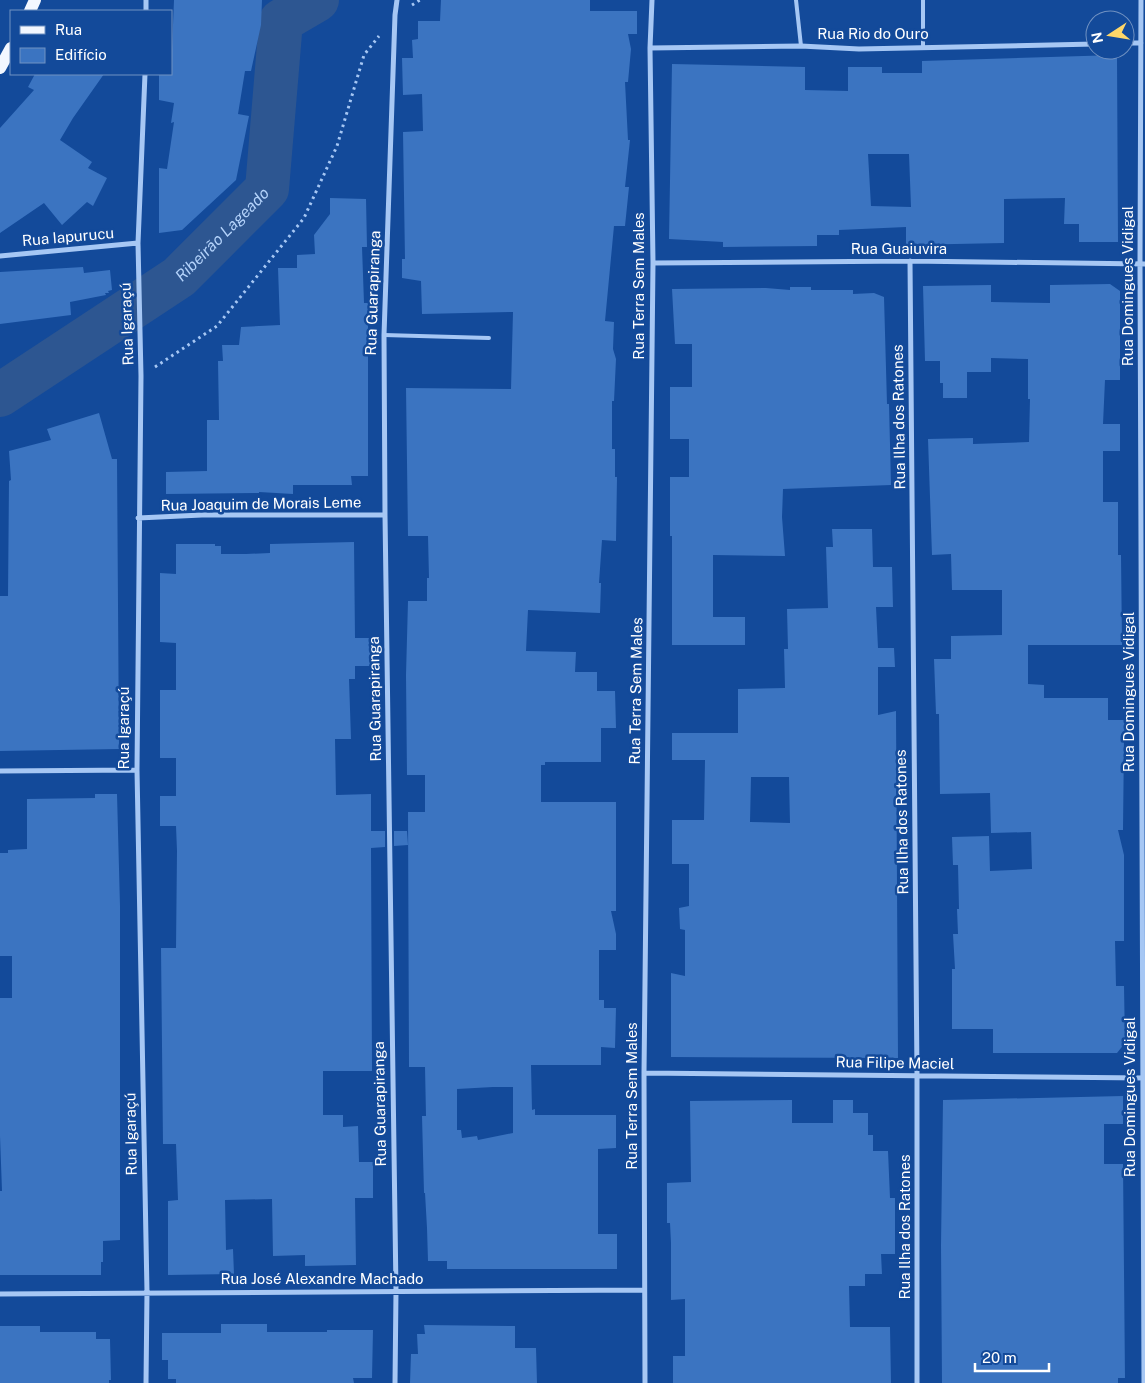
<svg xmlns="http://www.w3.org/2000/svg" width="1145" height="1383" viewBox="0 0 1145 1383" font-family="'Public Sans',sans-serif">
<rect width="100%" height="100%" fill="#134a9a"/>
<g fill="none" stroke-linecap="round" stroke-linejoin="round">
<!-- river -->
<path stroke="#2d5691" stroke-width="44" id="s1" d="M0,395L179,277L267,189L281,21L317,0"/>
</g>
<!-- building -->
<path fill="#3b74c1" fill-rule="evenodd" d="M174,0H262L261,25L251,71H245L238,114L249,116L236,180L182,230L159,233V168L167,169L174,122L171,123L174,103L159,100V74H171Z
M441,0H590V11H637V34H628L631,49L628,82H625L628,140H630L625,187H629L625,226H614L605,321L614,322L613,349L616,359L614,401H612V449H615V477H617L616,541L602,540L599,583H601L600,613L528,610L526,651L576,652L575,672H597V691H615L616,728H601V762H545V765H541V802H616V911H611L616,934V950H599V1000H604V1008H616L615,1048L601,1047V1065H531L532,1110L535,1109V1115H616V1148L598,1149V1234H617V1269H447V1261H428L427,1228L425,1193H424L422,1116H426L425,1067H409L408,812H425V775H407L406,675L408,601H427V578H429L428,536H408L406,388L511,389L513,312L422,314L421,281L402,278V259H405L403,132L423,131L422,94L403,95L402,58H413L412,40L418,39V21H440ZM493,1087H513V1133L478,1140L477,1136L462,1138L461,1130H457V1089Z
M1117,55L1118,242H1079V224H1064L1065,198L1004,199V243L906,245V227L839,230V235H817V246L723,247V242L669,239L672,64L805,67V90L848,91V67H882V73H922V61ZM868,154H909L911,207L871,206Z
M35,74H104L73,118L60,140L92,162L88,168L107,178L93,206L87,202L62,225L44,203L0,233V128L34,90L28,87Z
M330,198L366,199L367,247H362L364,303H368V476H351L352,485H293V494L259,492V493L166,494V472L207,471V420H219L218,361H223L222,345H239L241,327L280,325L278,268H297V255L315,254L314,235L330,214Z
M83,267L84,273L110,270L112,290L108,291L109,293H105L106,295L70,302L71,315L0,324V272Z
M1110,284L1120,291V380H1105L1103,424H1120V451H1103V502H1118V555H1121L1122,645H1028V684L1044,685V698H1108V720H1126V739H1124L1123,830H1118L1124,855V941H1115L1116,986H1124L1125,1043L1117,1053H993V1029H952V969H955L953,934H958L957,909H959L958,865H953L952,837L989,836L990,871L1032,869L1031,832L991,833L990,793L940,794L939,714H936L934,659H951V636L1002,635V590H952L951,554L932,555L928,439L973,438V444L1029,442L1030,399H1028V359L991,358V372H967V398H943V383H940V361H925L923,286L991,285V302L1050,303V285Z
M790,287H811V290H853V294L874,293L884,297L887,404H889L891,485L783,489L782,517L785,556L713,555V617H745V645H672V536H670V477H689V439H670V387H692V344H675L672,289L766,288L790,290Z
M99,413L112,459H117L119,749L0,751V596H8L9,481L11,480L9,451L51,440L47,429Z
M832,529H872L873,567H892L893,607H876L878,648H894L895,667H878V715L896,711L898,1058L671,1057V973L685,976V930L680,929L679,908L689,906V864H672V820H704L705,760H672V733H738V689L785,688L784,649H788L787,609L828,608L826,547H833ZM751,777H789L790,823L750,822Z
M354,542L355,638H370L371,666H355V679H349L351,739H335L336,795L371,794V831H385V847L371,848L372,1071H323V1115H343V1127L358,1126L359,1162H373V1198H355L356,1265L305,1266V1255L273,1256L272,1199L225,1200L226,1250L233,1249L234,1274L168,1275V1201L178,1200L176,1144H163L161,948H176L177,851L176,826H160V796H176V758H160V690H176V643L160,642V573L176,574V544H215V546H221V554H246L270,553V544Z
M95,794H117L120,906V1240L103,1241V1262H101V1275H0V1191H2L0,1136V998H12V956H0V853H8V850L27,849V799L95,798Z
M394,831H407L408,845L394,846Z
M1123,1096V1124H1104V1164H1123L1125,1378H1118V1383H942L941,1245L943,1100Z
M792,1100V1123H833V1100H853V1113H868V1135H873V1151H888L890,1198H895V1254H881L882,1274H865V1286H849L850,1327H890L891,1383H673V1356H685V1299L671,1300V1243L670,1223H667V1183L691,1182L690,1101Z
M221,1324H267V1332H327V1330H373L372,1378H353L354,1383H176V1379H168V1360H162V1333H221Z
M424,1325L515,1326V1348H536L537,1383H410L411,1354H418L417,1334H425Z
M0,1326H40V1332H96V1339H110L111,1380H109V1383H0Z"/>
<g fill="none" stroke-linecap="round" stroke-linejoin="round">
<!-- path -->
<path stroke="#a6c7f4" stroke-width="3" stroke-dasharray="2.5 4" stroke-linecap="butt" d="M412,5L420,0
M155,367L217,326L304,218L337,146L364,55L379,36"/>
<!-- service -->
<path stroke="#a6c7f4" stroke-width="4" d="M796,0L801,46
M923,47V0
M384,335L489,338"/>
<!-- minor -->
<path stroke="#a6c7f4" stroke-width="5" d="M1141,0L1140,264L1144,1383
M146,11V0
M1125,43H1141
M650,48L801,46L859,49L1095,44
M145,74L138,243L141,376L137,770L147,1292L146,1383
M0,256L138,243
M910,261L917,1076V1383
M653,263L910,261L1145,264
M138,518L202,515H385
M0,771L137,770
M644,1073L1145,1078
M0,1294L644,1290
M395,1383L396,1291L385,515L384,335L395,15L397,0
M645,1383L644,1073L653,263L650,48L652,0"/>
<!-- primary -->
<path stroke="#f3f7ff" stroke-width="12" d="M30,11L35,0
M0,68L11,48"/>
</g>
<g text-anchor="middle" stroke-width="5" stroke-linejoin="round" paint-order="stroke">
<!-- street labels -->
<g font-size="15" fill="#fff" stroke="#134a9a">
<text x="873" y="39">Rua Rio do Ouro</text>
<text transform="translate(68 237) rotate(-5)" y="5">Rua Iapurucu</text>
<text x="899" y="254">Rua Guaiuvira</text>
<text transform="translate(639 286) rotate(-90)" y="5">Rua Terra Sem Males</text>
<text transform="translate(1128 286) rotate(-90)" y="5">Rua Domingues Vidigal</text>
<text transform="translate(373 293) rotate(-88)" y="5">Rua Guarapiranga</text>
<text transform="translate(127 324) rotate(-92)" y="5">Rua Igaraçú</text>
<text transform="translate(899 417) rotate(-91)" y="5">Rua Ilha dos Ratones</text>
<text transform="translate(261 504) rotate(-1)" y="5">Rua Joaquim de Morais Leme</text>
<text transform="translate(636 691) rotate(-89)" y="5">Rua Terra Sem Males</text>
<text transform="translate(1129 692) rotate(-90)" y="5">Rua Domingues Vidigal</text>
<text transform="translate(375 699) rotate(-91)" y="5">Rua Guarapiranga</text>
<text transform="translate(124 728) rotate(-90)" y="5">Rua Igaraçú</text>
<text transform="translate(902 822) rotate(-91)" y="5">Rua Ilha dos Ratones</text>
<text transform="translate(895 1063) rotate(1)" y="5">Rua Filipe Maciel</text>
<text transform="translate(632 1096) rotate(-90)" y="5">Rua Terra Sem Males</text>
<text transform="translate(1130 1097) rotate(-90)" y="5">Rua Domingues Vidigal</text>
<text transform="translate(380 1104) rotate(-91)" y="5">Rua Guarapiranga</text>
<text transform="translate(131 1134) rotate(-91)" y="5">Rua Igaraçú</text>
<text transform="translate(905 1227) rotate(-90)" y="5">Rua Ilha dos Ratones</text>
<text x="322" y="1284">Rua José Alexandre Machado</text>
</g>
<!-- water labels -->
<g font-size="16" font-style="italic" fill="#b3d2fa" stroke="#134a9a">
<text dy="6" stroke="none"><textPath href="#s1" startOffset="275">Ribeirão Lageado</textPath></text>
</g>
</g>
<!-- legend -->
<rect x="10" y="10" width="162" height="65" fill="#134a9a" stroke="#7192c2"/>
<rect x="20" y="26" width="25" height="8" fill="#f3f7ff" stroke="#7192c2"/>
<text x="55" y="35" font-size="15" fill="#ffffff">Rua</text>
<rect x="20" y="48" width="25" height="15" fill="#3b74c1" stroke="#7192c2"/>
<text x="55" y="60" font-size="15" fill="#ffffff">Edifício</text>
<!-- north arrow -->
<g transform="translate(1110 35) rotate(258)"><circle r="24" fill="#134a9a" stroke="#7192c2"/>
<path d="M0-4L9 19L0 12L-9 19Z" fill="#ffd769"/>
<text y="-8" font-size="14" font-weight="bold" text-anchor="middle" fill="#ffffff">N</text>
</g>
<!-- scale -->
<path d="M975 1363v8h74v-8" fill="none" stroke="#ffffff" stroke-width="2.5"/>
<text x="982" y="1363" font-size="15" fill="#ffffff" stroke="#134a9a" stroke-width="4" paint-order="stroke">20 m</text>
</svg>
